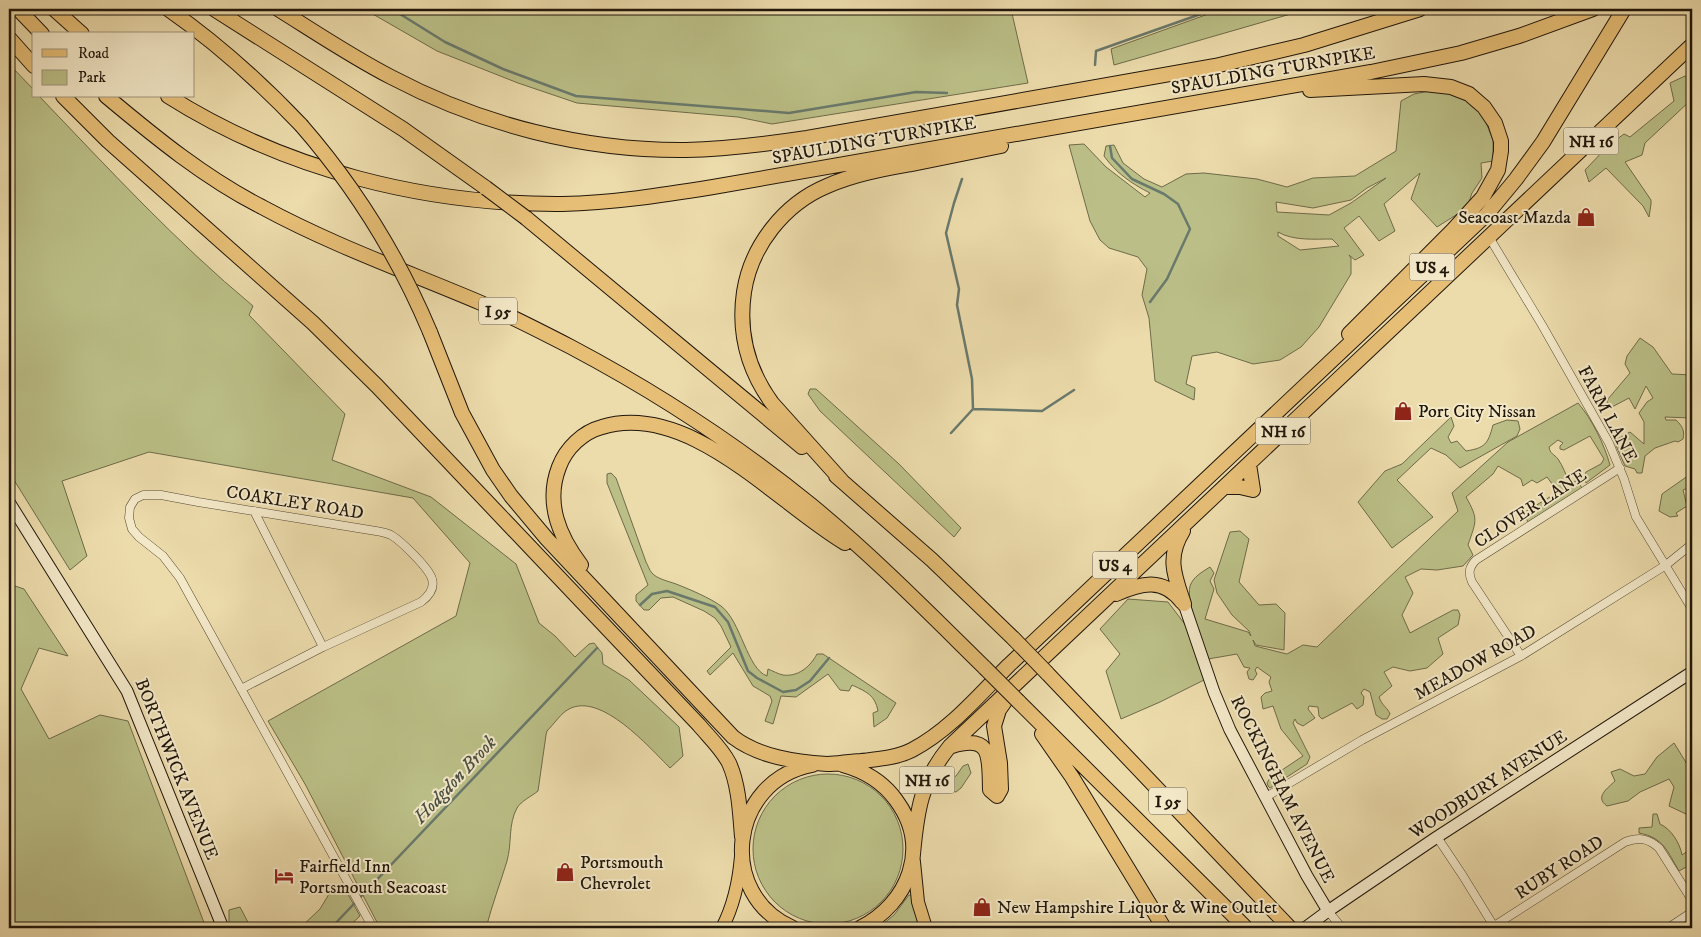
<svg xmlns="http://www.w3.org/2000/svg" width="1701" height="937" viewBox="0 0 1701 937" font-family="'IM FELL DW Pica',serif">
<rect width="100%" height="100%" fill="#ecdbab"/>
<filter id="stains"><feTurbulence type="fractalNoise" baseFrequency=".004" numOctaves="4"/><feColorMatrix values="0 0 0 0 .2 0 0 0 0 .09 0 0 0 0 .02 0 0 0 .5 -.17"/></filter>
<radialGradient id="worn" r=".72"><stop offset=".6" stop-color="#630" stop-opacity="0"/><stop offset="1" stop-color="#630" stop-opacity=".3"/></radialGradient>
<!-- green -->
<path fill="#bbbf87" stroke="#6e6b49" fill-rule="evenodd" d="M364,9H1011L1028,83L772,124L738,117L577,103L518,83L437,51Z
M1212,9H1308L1114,65L1111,49L1211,13Z
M9,64L34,90V96H39C108,168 176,242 253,306L249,315L345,414L332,460L431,497L516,564L539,623L555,636L575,657L589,644L594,643L602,653L603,664L629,680L679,727L683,756L670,768C649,747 601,692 569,709C561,713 554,724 547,731L546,735L538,791C532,796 521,801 517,808C508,824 512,844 507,861C500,884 492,905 486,928H380L305,784L268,721L456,616L470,563L413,498L149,452L62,481L87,556L70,570L9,472Z
M1685,76L1691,79L1692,78V99L1645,143L1642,155L1625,162L1651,200V204L1649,217L1643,206L1606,168L1589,182L1585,170L1609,145L1624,134L1630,137L1674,101L1670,83Z
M1429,91L1458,94L1482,113L1493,140V161L1481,163L1482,178L1472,193L1467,208L1437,227L1411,199L1420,173L1384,204L1395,231L1379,241L1359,216L1344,228L1364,255L1355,260L1349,255L1351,258V274L1319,327L1301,347L1280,360L1253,364L1217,352L1192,356L1186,384L1195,388L1194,400L1155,381L1149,318L1142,295L1147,269L1138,257L1109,248L1100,240L1090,221L1069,145L1084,144L1106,167L1145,197L1150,193C1132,184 1116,173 1104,156L1106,146L1114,145L1123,163L1144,179L1162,187L1186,174L1204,173L1257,179L1287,187L1313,178L1355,176L1396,151L1401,101L1414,94ZM1386,178L1351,203L1329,215L1277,212L1276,202L1313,208L1351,200L1367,188ZM1278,232C1293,241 1315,239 1332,239L1339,246L1300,250L1278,236Z
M1640,338L1653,347L1672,374L1692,375V418L1665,417L1666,420H1676C1682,426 1685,430 1683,439L1678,442L1675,441L1655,448L1645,456L1642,473H1637L1635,469L1625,466L1614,441L1630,432L1644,444V422L1639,413L1647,402L1653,398L1646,386L1635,409L1629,398L1610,408L1607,402L1608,399L1630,373L1625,364L1627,356Z
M810,389H816L899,464L961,528L954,537L820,411L808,394Z
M1578,403C1592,419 1604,444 1610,465L1586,483L1584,477L1586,472L1601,464L1604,459L1590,436L1564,450L1560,449V446L1563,443L1558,440L1549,447C1550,454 1554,454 1558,459C1563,466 1566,475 1569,482L1577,481L1582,488L1528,522L1525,516V512L1558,492L1547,477L1537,483L1532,480L1523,486L1521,479L1498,466L1493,474L1466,497C1479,520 1476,521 1468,545L1473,555L1463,566L1437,570L1421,569L1405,577L1413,593L1402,615L1410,633L1453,610H1458L1460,615L1458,625L1438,638L1443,654L1427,668L1410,671L1393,667L1384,672L1392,686L1379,697C1382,706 1388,708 1390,714L1387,719H1382L1376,715L1370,692L1364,689L1361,693L1364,697L1363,705L1357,709L1352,703L1322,719L1319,716L1318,707L1309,706L1308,709L1315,718L1303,726L1297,723L1295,719L1293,723L1310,757L1307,764L1270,788L1268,786L1267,783L1270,778L1303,756L1281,729L1273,706L1263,709L1261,697L1265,693L1272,691L1269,682L1271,677L1257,667L1255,670L1257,674L1253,680L1249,679L1247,672L1250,668L1244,667L1237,654L1208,659C1203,642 1186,603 1190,586C1193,577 1202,572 1210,567L1214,573L1210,581L1214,589L1205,619L1248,632L1251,636L1249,631L1232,615L1217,593L1214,580L1230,532L1240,531L1249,539L1239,582L1259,605L1276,604L1285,613L1284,650L1256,645L1253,640L1255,646L1287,654L1303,645L1317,647L1458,511L1452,493L1508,442Z
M1451,417L1454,426L1448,437L1451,443L1457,441L1466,451C1485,448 1488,444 1493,425L1507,420L1518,421L1520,429L1517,436L1460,468L1446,455L1431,448L1397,480L1433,517L1392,548L1358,502L1385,471L1402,464Z
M611,473L616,478L646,562C648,565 649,570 652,573C657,579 668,581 676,584C689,589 710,598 721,606C741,621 747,669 767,676L768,669C773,671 778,674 783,675C798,677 810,667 817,654H823L896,703L887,718L874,727L873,713L878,711C875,695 867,692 852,685L849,691L840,690L828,674L796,697L781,696L773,724L765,721L772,701L770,696L753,686L733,653L710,675L707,671L731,647L721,626L715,618L704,611L673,597L661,598L649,610H644L636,601V595L648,585L607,483V474Z
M1692,473V493L1688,488L1683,490L1687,506L1676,513L1678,516L1670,517L1659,511L1662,494Z
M9,584L24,589L68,656L39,648L21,689L49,739L100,715L128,721L206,928H14L9,920Z
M1128,599L1168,602L1187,627L1204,680L1160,702L1121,719L1106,671L1120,654L1100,629Z
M1674,743L1692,772V824L1686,814L1669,806L1674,787L1669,779L1640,792L1628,801L1607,806C1594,797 1608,788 1615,781L1611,772L1620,769L1634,776L1645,774L1657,757Z
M968,764L971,773L961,788L956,792L947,790L945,786L947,781L956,776L963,766Z
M753 849a75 75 0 1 1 150 0a75 75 0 1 1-150 0Z
M1653,814H1657L1660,824C1671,829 1680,843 1682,855L1692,848V856L1687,860L1688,866L1679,871C1667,851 1664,838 1639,833V828L1652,827Z
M344,887L360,916L347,928H300L320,909L329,894Z
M909,895H912L919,928H878L894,915Z
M240,907L251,928H232L229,921V910Z"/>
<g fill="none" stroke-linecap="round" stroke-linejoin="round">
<!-- stream -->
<path stroke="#69796c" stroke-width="2.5" d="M392,9L445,42L503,69L576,96L789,113L916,92L947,93
M1095,65L1096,51L1215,9
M1110,146L1112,158L1132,179L1164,194L1178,204L1190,229L1167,279L1150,302
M962,179L954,203L946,233L959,289L957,305L972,379L973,409
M951,433L973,409L1042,411L1074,390
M640,605L652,594L667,591L715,607L728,622L748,671L757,678L783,692L796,690L810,681L829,658
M331,928L597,648"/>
<!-- street casing -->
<g stroke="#534833" stroke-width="9">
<path id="street" d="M1489,237L1542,325L1609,443L1624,479L1636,517L1692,609
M254,511L323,647
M1521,656L1472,582C1468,573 1469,567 1476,560L1620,468
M241,689L323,647L421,602C429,596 435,589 432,579C429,568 401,541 391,535C387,533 382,532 376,531L198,502L161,495H143L135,499L130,507L129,518L132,529L139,537L163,556L180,578L373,928
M1266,797L1362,740L1521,656L1666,565L1692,544
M1437,837L1463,876L1495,928
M1328,911L1342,928
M1494,926L1625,842C1639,837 1648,838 1659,848L1692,900
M1668,928L1692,912"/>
</g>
<!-- secondary casing -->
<g stroke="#20170b" stroke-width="13">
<path id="secondary" d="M9,502L127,691L223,928
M1184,604L1214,692L1230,730L1307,876L1328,911
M1305,928L1328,911L1437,837L1692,672"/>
</g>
<!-- primary casing -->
<g stroke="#20170b" stroke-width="14">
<path id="primary" d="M914,862L918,902L926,928
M722,928C733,907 739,881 741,856"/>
</g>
<!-- highway casing -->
<g stroke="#20170b" stroke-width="16">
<path id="highway" d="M18,9L42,34
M54,9L82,34
M168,9C217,43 260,82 301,125
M214,9L403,129L486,188
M278,9C315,32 352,57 391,77C482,125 584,151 686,150C727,149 767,144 807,138L1215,66L1304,45L1420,9
M9,38L34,66
M1310,90L1424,84L1451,87L1469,94L1484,107L1495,123L1501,141V151L1498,170L1483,197L1453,230L1349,334
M63,96L108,141L313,323L377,386L699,725C709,737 722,749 729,763C739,785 740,813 742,837
M106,96C155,137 205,178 262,207C332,245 408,272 481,303C511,316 542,332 571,347C656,392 736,444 811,505C872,555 928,612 985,668
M168,96C285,170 425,205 562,204C613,203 663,195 713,187L1371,72L1461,53L1519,36L1593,9
M526,218L802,447
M430,332L462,413L493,470L511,496L547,539L733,737C759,757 796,762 827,764C838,764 850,761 861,761C879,759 896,758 912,750C950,730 979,695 1009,665L1487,214L1516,179L1543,142L1624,9
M836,476L932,560L1014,639
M842,481L772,403C748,370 738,333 744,292C751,246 784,204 827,186C854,174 883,169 911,164C941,158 971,152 1001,146
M1224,487H1240L1253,490L1249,464
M1183,531C1166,558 1175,577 1184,604
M581,565C559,536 545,503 559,467C566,448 583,432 602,427C689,401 776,502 845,543
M1116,594C1141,583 1163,577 1182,602
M1047,673L1290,928
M1018,701L1246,928
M1042,734L1072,777L1164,928
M952,746C993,734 989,758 990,790L997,796L1001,789L1000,763L994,726L999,710L1008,697
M843,765C865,771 883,782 896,800C931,847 909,903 860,928
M913,854C917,810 921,781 950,746L1692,45
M793,928C716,895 729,781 812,765"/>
</g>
<!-- street -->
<use href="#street" stroke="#f3e8c8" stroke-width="8"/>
<!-- secondary -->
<use href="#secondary" stroke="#f3e8c8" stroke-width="11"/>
<!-- primary -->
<use href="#primary" stroke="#e6be76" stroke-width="12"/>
<!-- highway -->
<use href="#highway" stroke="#e6be76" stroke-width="14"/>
<!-- highway-bridge casing -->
<g stroke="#20170b" stroke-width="16" stroke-linecap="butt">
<path id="highway-bridge" d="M301,125C355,187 398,256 430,332
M486,188L526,218
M1014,639L1047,673
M985,668L1018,701"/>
</g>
<!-- highway-bridge -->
<use href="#highway-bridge" stroke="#e6be76" stroke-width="14"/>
</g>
<!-- icons -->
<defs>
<g id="shop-bare" transform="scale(1.5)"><path d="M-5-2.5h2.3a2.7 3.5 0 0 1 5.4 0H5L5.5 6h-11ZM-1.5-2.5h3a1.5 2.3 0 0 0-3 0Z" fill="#8f2418" stroke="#f3e8c8" stroke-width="2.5" paint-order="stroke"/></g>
<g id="hotel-bare" transform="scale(1.5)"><path d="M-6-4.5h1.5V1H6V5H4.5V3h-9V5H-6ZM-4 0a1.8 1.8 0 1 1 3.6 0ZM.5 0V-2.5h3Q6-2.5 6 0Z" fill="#8f2418" stroke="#f3e8c8" stroke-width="2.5" paint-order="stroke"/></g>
</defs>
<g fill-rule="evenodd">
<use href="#shop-bare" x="1586" y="217"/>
<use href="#shop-bare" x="1403" y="411"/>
<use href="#shop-bare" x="565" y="872"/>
<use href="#hotel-bare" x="284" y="876"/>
<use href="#shop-bare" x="982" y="907"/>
</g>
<g text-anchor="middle" stroke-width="4" stroke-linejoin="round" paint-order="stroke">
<!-- shield labels -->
<g fill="#f3e8c8" stroke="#5f5644" stroke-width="1">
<rect x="1563.5" y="127.5" width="55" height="27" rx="4"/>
<rect x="1409.5" y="253.5" width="45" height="27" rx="4"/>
<rect x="479" y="297.5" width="38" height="27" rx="4"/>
<rect x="1255.5" y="417.5" width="55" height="27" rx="4"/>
<rect x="1092.5" y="551.5" width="45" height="27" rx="4"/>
<rect x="899.5" y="766.5" width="55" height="27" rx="4"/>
<rect x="1149" y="787.5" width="38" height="27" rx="4"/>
</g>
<g font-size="16" font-weight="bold" fill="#20170b">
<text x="1591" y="147">NH 16</text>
<text x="1432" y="273">US 4</text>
<text x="498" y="317">I 95</text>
<text x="1283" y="437">NH 16</text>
<text x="1115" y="571">US 4</text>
<text x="927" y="786">NH 16</text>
<text x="1168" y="807">I 95</text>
</g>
<!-- street labels -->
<g font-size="18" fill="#20170b" stroke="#f3e8c8">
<text transform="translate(1273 70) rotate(-10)" y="6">SPAULDING TURNPIKE</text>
<text transform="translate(874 140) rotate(-10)" y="6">SPAULDING TURNPIKE</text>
<text transform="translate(1608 414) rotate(62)" y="6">FARM LANE</text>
<text transform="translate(295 502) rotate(9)" y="6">COAKLEY ROAD</text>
<text transform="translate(1530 508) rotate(-33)" y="6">CLOVER LANE</text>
<text transform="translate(1475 662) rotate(-29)" y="6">MEADOW ROAD</text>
<text transform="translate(177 769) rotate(68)" y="6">BORTHWICK AVENUE</text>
<text transform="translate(1488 784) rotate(-33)" y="6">WOODBURY AVENUE</text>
<text transform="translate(1283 789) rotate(63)" y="6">ROCKINGHAM AVENUE</text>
<text transform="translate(1559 867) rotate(-33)" y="6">RUBY ROAD</text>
</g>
<!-- poi labels -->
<g font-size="18" fill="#20170b" stroke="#f3e8c8" text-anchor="start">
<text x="1571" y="223" text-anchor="end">Seacoast Mazda</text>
<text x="1418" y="417">Port City Nissan</text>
<text x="580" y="868">Portsmouth<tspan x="580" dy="21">Chevrolet</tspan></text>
<text x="299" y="872">Fairfield Inn<tspan x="299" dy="21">Portsmouth Seacoast</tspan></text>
<text x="997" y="913">New Hampshire Liquor &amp; Wine Outlet</text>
</g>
<!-- water labels -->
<g font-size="19" font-style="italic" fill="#4a5044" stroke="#f3e8c8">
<text transform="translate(454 779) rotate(-47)" y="7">Hodgdon Brook</text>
</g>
</g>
<!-- margin -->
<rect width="1701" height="937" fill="none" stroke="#ecdbab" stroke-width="30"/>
<rect x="10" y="10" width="1681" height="917" fill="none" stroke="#20170b" stroke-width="2.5"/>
<rect x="15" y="15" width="1671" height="907" fill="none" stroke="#20170b"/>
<!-- legend -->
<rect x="32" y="32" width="162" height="65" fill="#f3e8c8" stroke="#9f947c"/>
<rect x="42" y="49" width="25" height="8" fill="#e6be76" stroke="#9f947c"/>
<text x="78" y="58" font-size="15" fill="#20170b">Road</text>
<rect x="42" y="70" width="25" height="15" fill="#bbbf87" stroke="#9f947c"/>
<text x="78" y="82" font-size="15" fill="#20170b">Park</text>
<rect width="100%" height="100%" filter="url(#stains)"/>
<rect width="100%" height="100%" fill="url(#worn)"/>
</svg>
